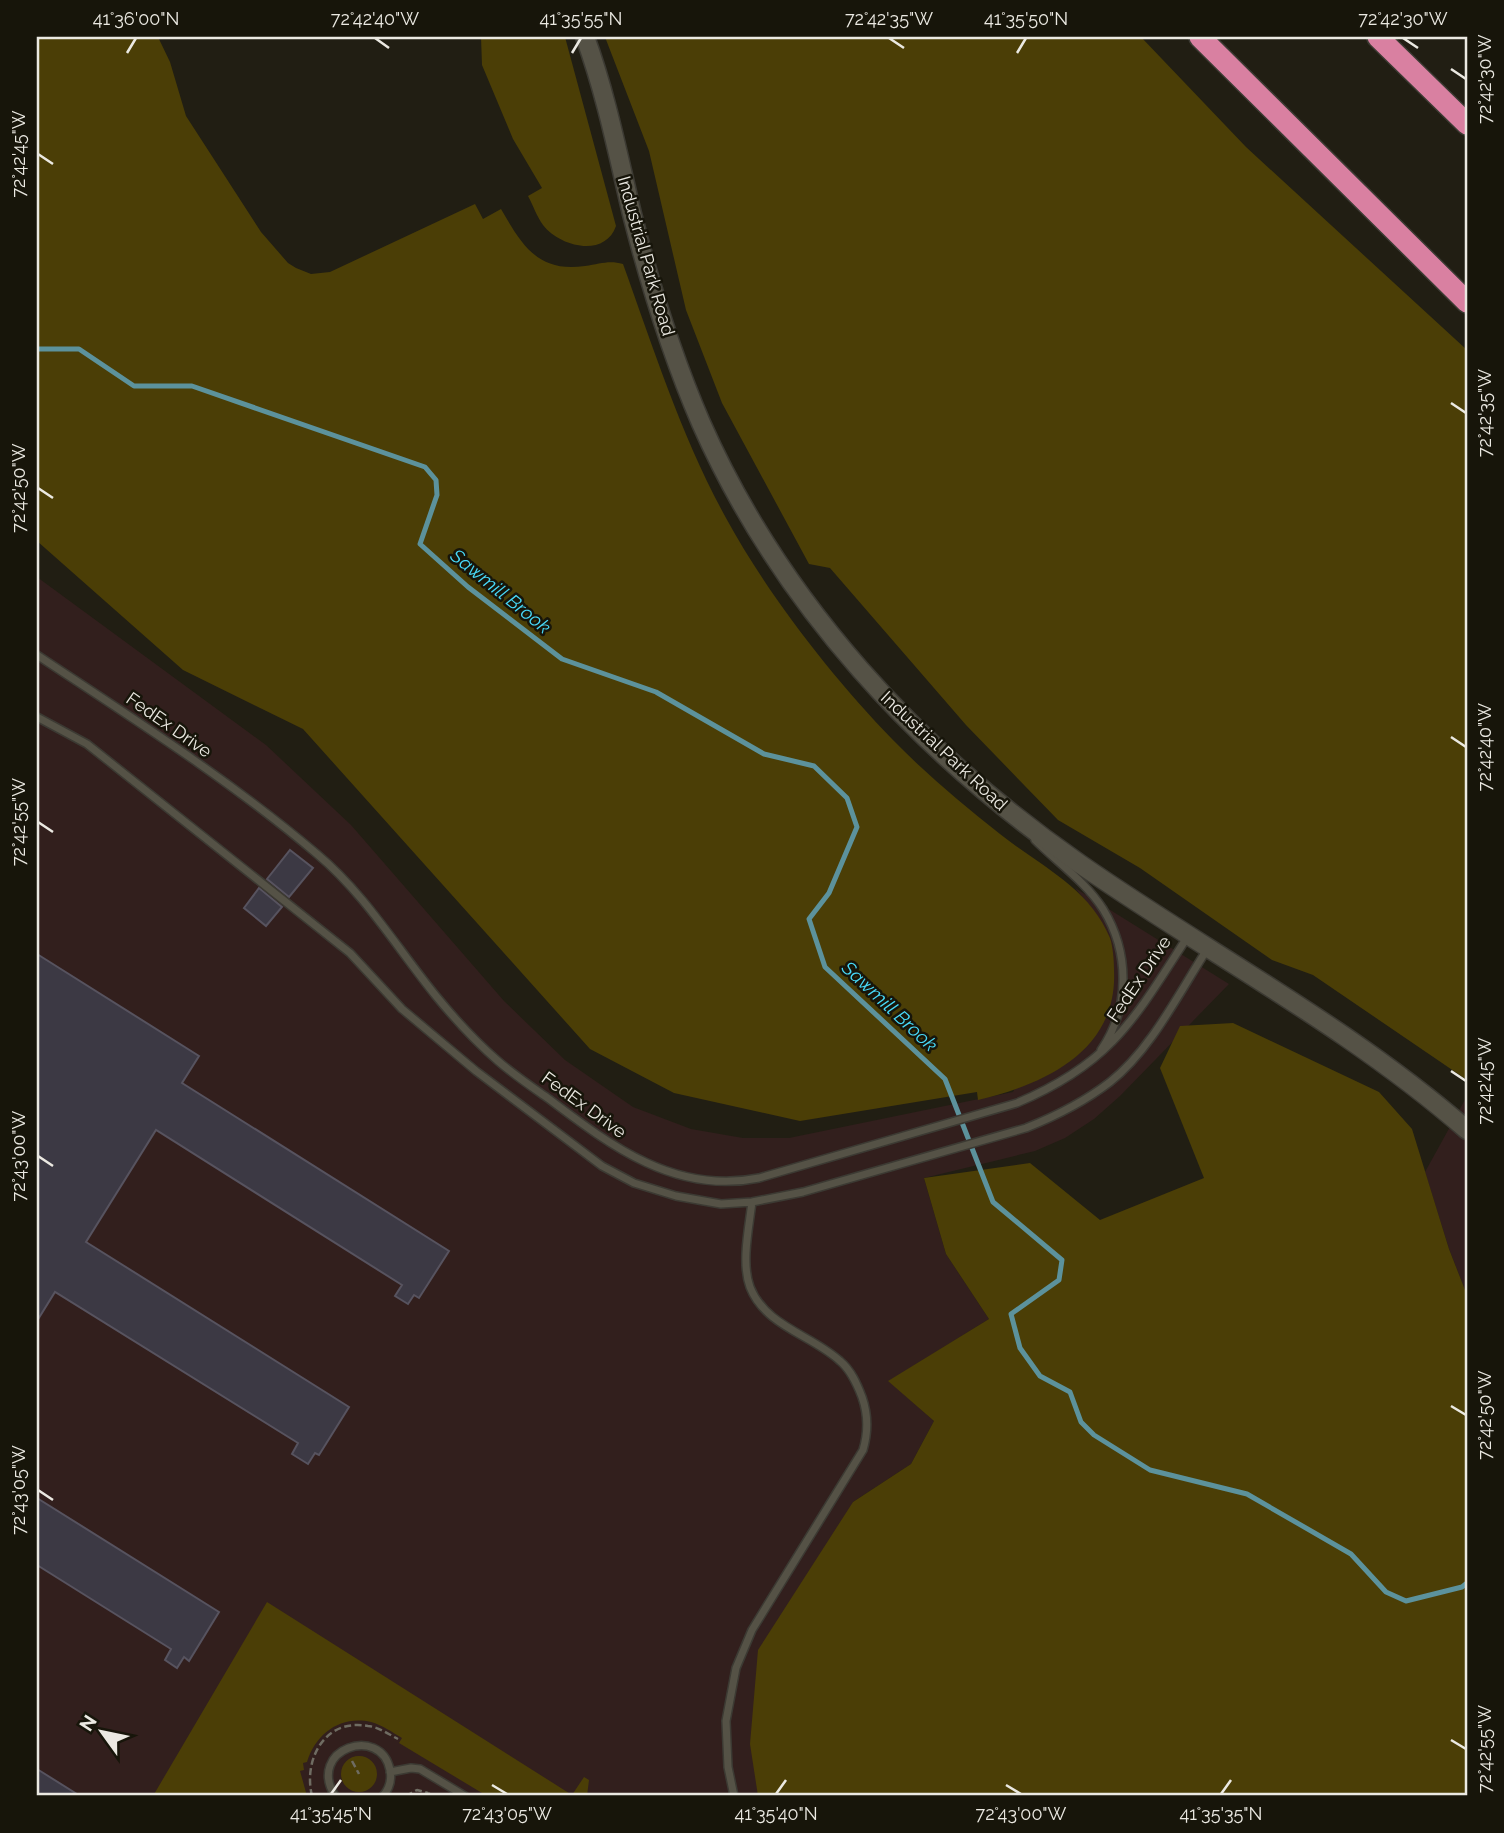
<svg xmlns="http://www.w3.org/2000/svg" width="1504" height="1833" viewBox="0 0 1504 1833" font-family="Raleway,sans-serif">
<rect width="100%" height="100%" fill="#211e13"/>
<!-- industrial -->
<path fill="#321f1d" d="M37,577L266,745L351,825L504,1001L565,1060L633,1107L691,1129L743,1138H789L1013,1092L1099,918L1075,888L1229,984L1120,1096L1094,1119L1065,1138L1035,1151L924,1178L946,1254L989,1319L889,1381L934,1421L911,1464L853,1502L758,1796H37Z
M1467,1096V1295L1449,1249L1425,1172Z"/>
<!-- green -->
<path fill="#4b3e06" d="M37,37H158L170,62L186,116L261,232L288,263L296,268L311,274L330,272L475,204L483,219L501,209C522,245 538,273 585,266C600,264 609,260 623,264C654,350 682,438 726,518C768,595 832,677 893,740C926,774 963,805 1000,834C1039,865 1090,888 1110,938C1113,947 1114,960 1114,970C1118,1051 1045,1084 978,1100L977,1092L800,1121L674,1093L590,1049L303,729L183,670L37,541Z
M481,37H565L616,226C605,258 560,247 543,225C537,217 533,205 528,196L542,188L513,139L482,65Z
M605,37H1141L1246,147L1467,350V1080L1313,975L1272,960L1140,868L1058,820L966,725L830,568L809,564L722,403L686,310L649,151Z
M1233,1023L1379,1092L1412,1129L1449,1249L1467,1295V1796H758L750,1744L758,1650L853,1502L911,1464L934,1421L888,1381L989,1319L946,1254L924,1178L1030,1163L1100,1220L1204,1178L1160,1068L1180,1026Z
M267,1602L572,1795L584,1777L589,1780L587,1796H487L399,1743L402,1738C392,1732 382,1725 371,1722C341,1715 316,1733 307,1762L303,1763L304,1770L300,1771L307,1796H153Z
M341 1774a18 18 0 1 1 36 0a18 18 0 1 1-36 0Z"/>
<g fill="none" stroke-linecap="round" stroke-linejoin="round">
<!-- stream -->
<path stroke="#5c929c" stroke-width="5" d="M37,349H79L134,386H192L425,467L436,480L437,495L420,544L468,587L562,659L656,692L764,754L814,766L847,798L857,827L829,893L809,919L825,967L945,1079L993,1202L1062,1260L1059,1280L1011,1314L1020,1348L1040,1376L1070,1392L1081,1422L1094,1435L1150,1470L1247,1494L1351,1554L1386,1592L1406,1601L1462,1587L1467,1583"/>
</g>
<!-- building -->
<path fill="#3c3944" stroke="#57535f" stroke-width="2" d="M290,850L313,868L289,897L267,879Z
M259,888L282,907L266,926L244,908Z
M37,954L199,1056L182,1083L449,1251L419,1298L414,1295L408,1304L395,1296L402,1285L156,1130L86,1242L349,1407L319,1455L315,1453L308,1464L292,1454L298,1443L55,1292L37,1321Z
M37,1498L219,1612L189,1661L184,1657L177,1668L165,1660L171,1649L37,1565Z
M37,1769L80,1796H37Z"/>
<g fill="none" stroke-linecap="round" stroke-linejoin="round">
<!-- service casing -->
<g stroke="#3c3a33" stroke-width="10">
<path id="service" d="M37,655C132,718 230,780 317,854C365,894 397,948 436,996C454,1018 476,1042 498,1061C514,1075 532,1087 549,1099C611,1146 676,1195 759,1178L1017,1103C1112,1063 1135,1018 1188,936
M37,717L87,744L350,953L402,1009L476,1071L602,1166L634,1183L676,1196L721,1204L752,1202L803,1192L1026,1128C1056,1116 1084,1102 1110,1082C1151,1050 1180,991 1208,948
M1035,840C1057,862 1086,882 1103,909C1130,953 1130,1008 1101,1050
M390,1772L411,1768L420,1769L465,1796
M335,1796C306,1749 381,1724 390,1770C392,1780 389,1789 383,1796
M734,1796L728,1767L726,1721L736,1668L752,1630L863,1450C868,1433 868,1414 862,1397C857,1384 851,1370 840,1361C812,1335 765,1326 750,1287C741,1263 749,1227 752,1202"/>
</g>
<!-- tertiary casing -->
<g stroke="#3c3a33" stroke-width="21">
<path id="tertiary" d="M585,37C606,94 618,155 632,214C650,285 672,356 701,423C781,604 919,752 1080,864C1208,953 1349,1027 1467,1130"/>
</g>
<!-- motorway casing -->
<g stroke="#3c3a33" stroke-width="24">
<path id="motorway" d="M1200,37L1467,302
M1378,37L1467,124"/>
</g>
<!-- path -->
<path stroke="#6f6c62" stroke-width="2.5" stroke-dasharray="7 3.5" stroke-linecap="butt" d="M352,1761L359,1774
M312,1796C303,1759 325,1718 368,1726C379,1727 388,1734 398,1739
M406,1796L417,1790L428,1793
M418,1796L428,1793L434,1796"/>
<!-- service -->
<use href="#service" stroke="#555246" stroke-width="7"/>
<!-- tertiary -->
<use href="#tertiary" stroke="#555246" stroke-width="18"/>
<!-- motorway -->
<use href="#motorway" stroke="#d980a1" stroke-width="21"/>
</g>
<!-- ticks -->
<path fill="none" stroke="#ebe9e2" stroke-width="2.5" d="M375,38L389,48M889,38L904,48M1403,38L1418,48M127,53L136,38M572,53L581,38M1017,53L1026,38M1451,69L1466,79M38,154L53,164M1451,403L1466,413M38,488L53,498M1451,737L1466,747M38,822L53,832M1451,1071L1466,1081M38,1156L53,1166M1451,1406L1466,1415M38,1490L53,1500M1451,1740L1466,1749M492,1785L507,1794M1006,1785L1021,1794M331,1794L341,1780M776,1794L786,1780M1221,1794L1231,1780"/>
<g text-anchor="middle" stroke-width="5" stroke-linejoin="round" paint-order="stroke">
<!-- street labels -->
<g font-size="18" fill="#ebe9e2" stroke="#17150a">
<text transform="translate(646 256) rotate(74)" y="6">Industrial Park Road</text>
<text transform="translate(169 725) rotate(35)" y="6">FedEx Drive</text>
<text transform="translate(944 751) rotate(43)" y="6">Industrial Park Road</text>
<text transform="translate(1139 979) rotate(-56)" y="6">FedEx Drive</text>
<text transform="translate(584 1105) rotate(36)" y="6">FedEx Drive</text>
</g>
<!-- water labels -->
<g font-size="19" font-style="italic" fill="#48d9f8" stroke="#17150a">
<text transform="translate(501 591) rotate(39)" y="7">Sawmill Brook</text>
<text transform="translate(890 1006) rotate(43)" y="7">Sawmill Brook</text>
</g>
</g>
<!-- border -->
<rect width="1504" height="1833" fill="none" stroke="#17150a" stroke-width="77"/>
<!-- north arrow -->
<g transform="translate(102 1732) rotate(303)" stroke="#17150a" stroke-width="5" paint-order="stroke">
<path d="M0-5L12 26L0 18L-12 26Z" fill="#ebe9e2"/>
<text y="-10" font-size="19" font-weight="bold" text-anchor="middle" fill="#ebe9e2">N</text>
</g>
<rect x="38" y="38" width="1428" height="1756" fill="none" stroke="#ebe9e2" stroke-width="2.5"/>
<g font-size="18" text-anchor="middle" fill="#ebe9e2">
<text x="136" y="25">41°36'00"N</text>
<text x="375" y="25">72°42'40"W</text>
<text x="581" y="25">41°35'55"N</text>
<text x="889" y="25">72°42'35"W</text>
<text x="1026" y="25">41°35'50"N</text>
<text x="1403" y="25">72°42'30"W</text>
<text transform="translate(1485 79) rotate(-90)" y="6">72°42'30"W</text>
<text transform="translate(19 154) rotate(-90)" y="6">72°42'45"W</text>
<text transform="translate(1485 413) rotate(-90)" y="6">72°42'35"W</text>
<text transform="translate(19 488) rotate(-90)" y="6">72°42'50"W</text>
<text transform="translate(1485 747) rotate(-90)" y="6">72°42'40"W</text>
<text transform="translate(19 822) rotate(-90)" y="6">72°42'55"W</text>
<text transform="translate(1485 1081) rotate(-90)" y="6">72°42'45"W</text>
<text transform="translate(19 1156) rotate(-90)" y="6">72°43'00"W</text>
<text transform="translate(1485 1415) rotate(-90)" y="6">72°42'50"W</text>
<text transform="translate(19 1490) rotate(-90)" y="6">72°43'05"W</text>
<text transform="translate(1485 1749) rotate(-90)" y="6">72°42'55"W</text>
<text x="331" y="1820">41°35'45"N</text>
<text x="507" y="1820">72°43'05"W</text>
<text x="776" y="1820">41°35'40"N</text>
<text x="1021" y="1820">72°43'00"W</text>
<text x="1221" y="1820">41°35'35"N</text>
</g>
</svg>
